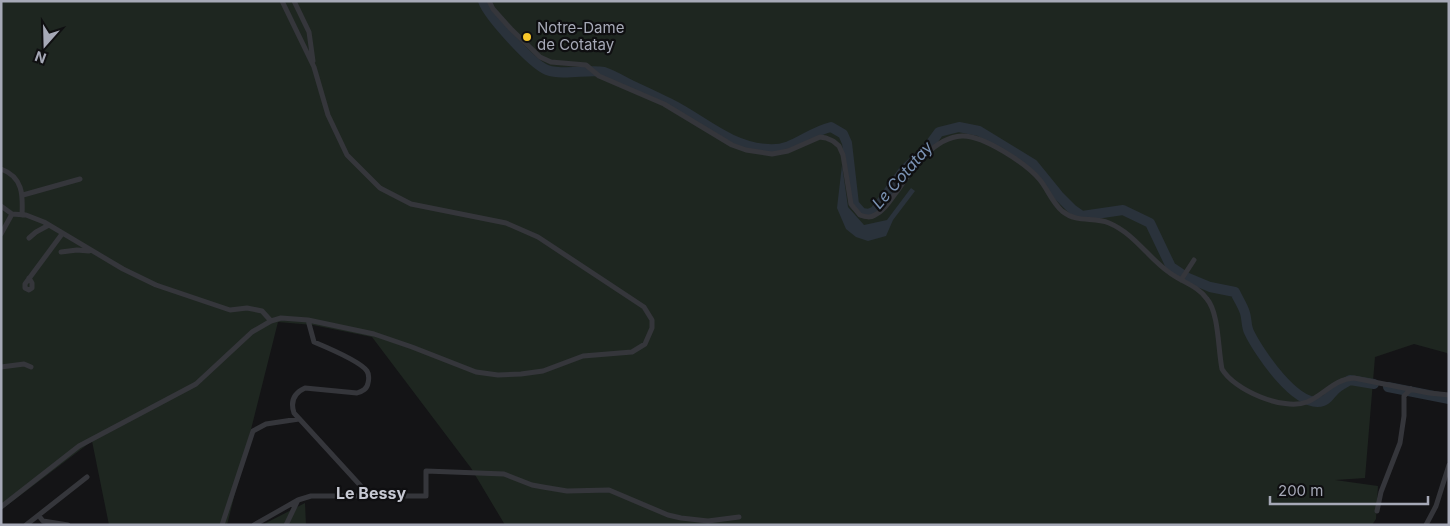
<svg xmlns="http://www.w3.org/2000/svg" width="1450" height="526" viewBox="0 0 1450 526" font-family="Inter,sans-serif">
<rect width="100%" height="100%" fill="#141416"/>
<!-- green -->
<path fill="#1e2620" d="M1,1H1449V357L1447,353L1414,344L1375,357L1365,478L1335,480L1378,486L1376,519L1372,525H505L471,468L372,337L313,325L278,322L227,525H109L92,441L1,510Z
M305,503L306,525H262Z"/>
<!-- water -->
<path fill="#2a323b" d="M842,165L848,207L864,225L887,220L911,188L915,191L893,220L886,236L868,241L856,237L846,229L837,208Z"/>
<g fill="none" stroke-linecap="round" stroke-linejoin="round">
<!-- river -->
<path stroke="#2a323b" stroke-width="10" d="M483,1C488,16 532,64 547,70C564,76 588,69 604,72C613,75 623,81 631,85C644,91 657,97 669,103C702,119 729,147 768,149C794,151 806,133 831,127L843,134L847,143L854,204L862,213L869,214L875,211L904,170L928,147L939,132L959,127L979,131L1033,164L1059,196L1072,209L1082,216L1123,210L1150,223L1171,267L1186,277L1210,287L1235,292C1238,299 1243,306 1245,313C1247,319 1246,326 1249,332C1258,351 1297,410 1323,401C1329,399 1330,394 1334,391C1338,386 1345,383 1350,380L1374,384
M1388,387L1449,399"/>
<!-- minor -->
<path stroke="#35363b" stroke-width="5" d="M294,1L309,32L313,61
M489,1L493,9L511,29L540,57L551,62L586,65L599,76L664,104L732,145L746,150L772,154L788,151L820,137L826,138L833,141L839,146L843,155L851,204L860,215C866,217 870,218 875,215C885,210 891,199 898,190C912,169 934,137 962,136C983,135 1027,164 1040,180C1048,190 1052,202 1062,211C1078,224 1093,216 1109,223C1135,234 1148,258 1170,273C1182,282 1198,286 1207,299C1219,313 1218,350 1222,369C1234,390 1283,411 1307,402C1324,395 1334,379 1354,378L1429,393L1449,395
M1,169C23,177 23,195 22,215
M23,195L80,179
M1,206L12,214
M1,234L12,214L26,215L44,222L123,269L156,285L230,310L247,308L262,311L271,321
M29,238L36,232L49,225
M61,252L77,250L89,251
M29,278L32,283V288L29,290L25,288V284L62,234
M1181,280L1194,260
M308,320L314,342C326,347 361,362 367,371C369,374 369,380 368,383C367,389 363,391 357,393L305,388C294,393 290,401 294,413L370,496
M1,367L24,364L31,367
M1,507L79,446L196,384L252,332L271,321L281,318L308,320L374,334L412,347L476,372L498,375L521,374L543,371L583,356L632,352L645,344L652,328V320L644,307L538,237L506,223L411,204L380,188L347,155L328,115L314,67L282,1
M1377,511L1381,492L1400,443L1404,416V396L1411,389
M39,516L43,521L68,525
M26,525L87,477
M222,525L253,431L266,424L299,419
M254,525L298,500L311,496H426V471L504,474L532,485L543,487L567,491L609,490L668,515L681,518L708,521L739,517
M286,525L298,500
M1426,525L1436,506L1449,465"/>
</g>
<!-- markers -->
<circle fill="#f8c82a" stroke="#0f0f11" stroke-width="2" cx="527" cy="37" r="5"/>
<g text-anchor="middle" stroke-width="4.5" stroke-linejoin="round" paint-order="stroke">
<!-- poi labels -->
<g font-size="15" fill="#a6a9b7" stroke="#0f0f11" text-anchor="start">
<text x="537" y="33">Notre-Dame<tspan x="537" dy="17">de Cotatay</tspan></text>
</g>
<!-- water labels -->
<g font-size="16" font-style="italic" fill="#7b93b4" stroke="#0f0f11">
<text transform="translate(902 175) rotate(-49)" y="6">Le Cotatay</text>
</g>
<!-- neighbourhood labels -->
<g font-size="16" font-weight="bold" fill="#c7c9d3" stroke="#0f0f11">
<text x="371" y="499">Le Bessy</text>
</g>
</g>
<!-- border -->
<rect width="1450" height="526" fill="none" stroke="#a6a9b7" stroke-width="5"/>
<!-- north arrow -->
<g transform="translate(45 45) rotate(200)" stroke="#0f0f11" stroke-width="4" paint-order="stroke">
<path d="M0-4L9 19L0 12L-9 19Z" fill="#a6a9b7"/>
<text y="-8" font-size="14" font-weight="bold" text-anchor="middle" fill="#a6a9b7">N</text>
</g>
<!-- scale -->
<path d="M1270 496v8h158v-8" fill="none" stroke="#a6a9b7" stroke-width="2.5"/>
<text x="1278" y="496" font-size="15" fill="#a6a9b7" stroke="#0f0f11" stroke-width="4" paint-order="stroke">200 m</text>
</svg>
